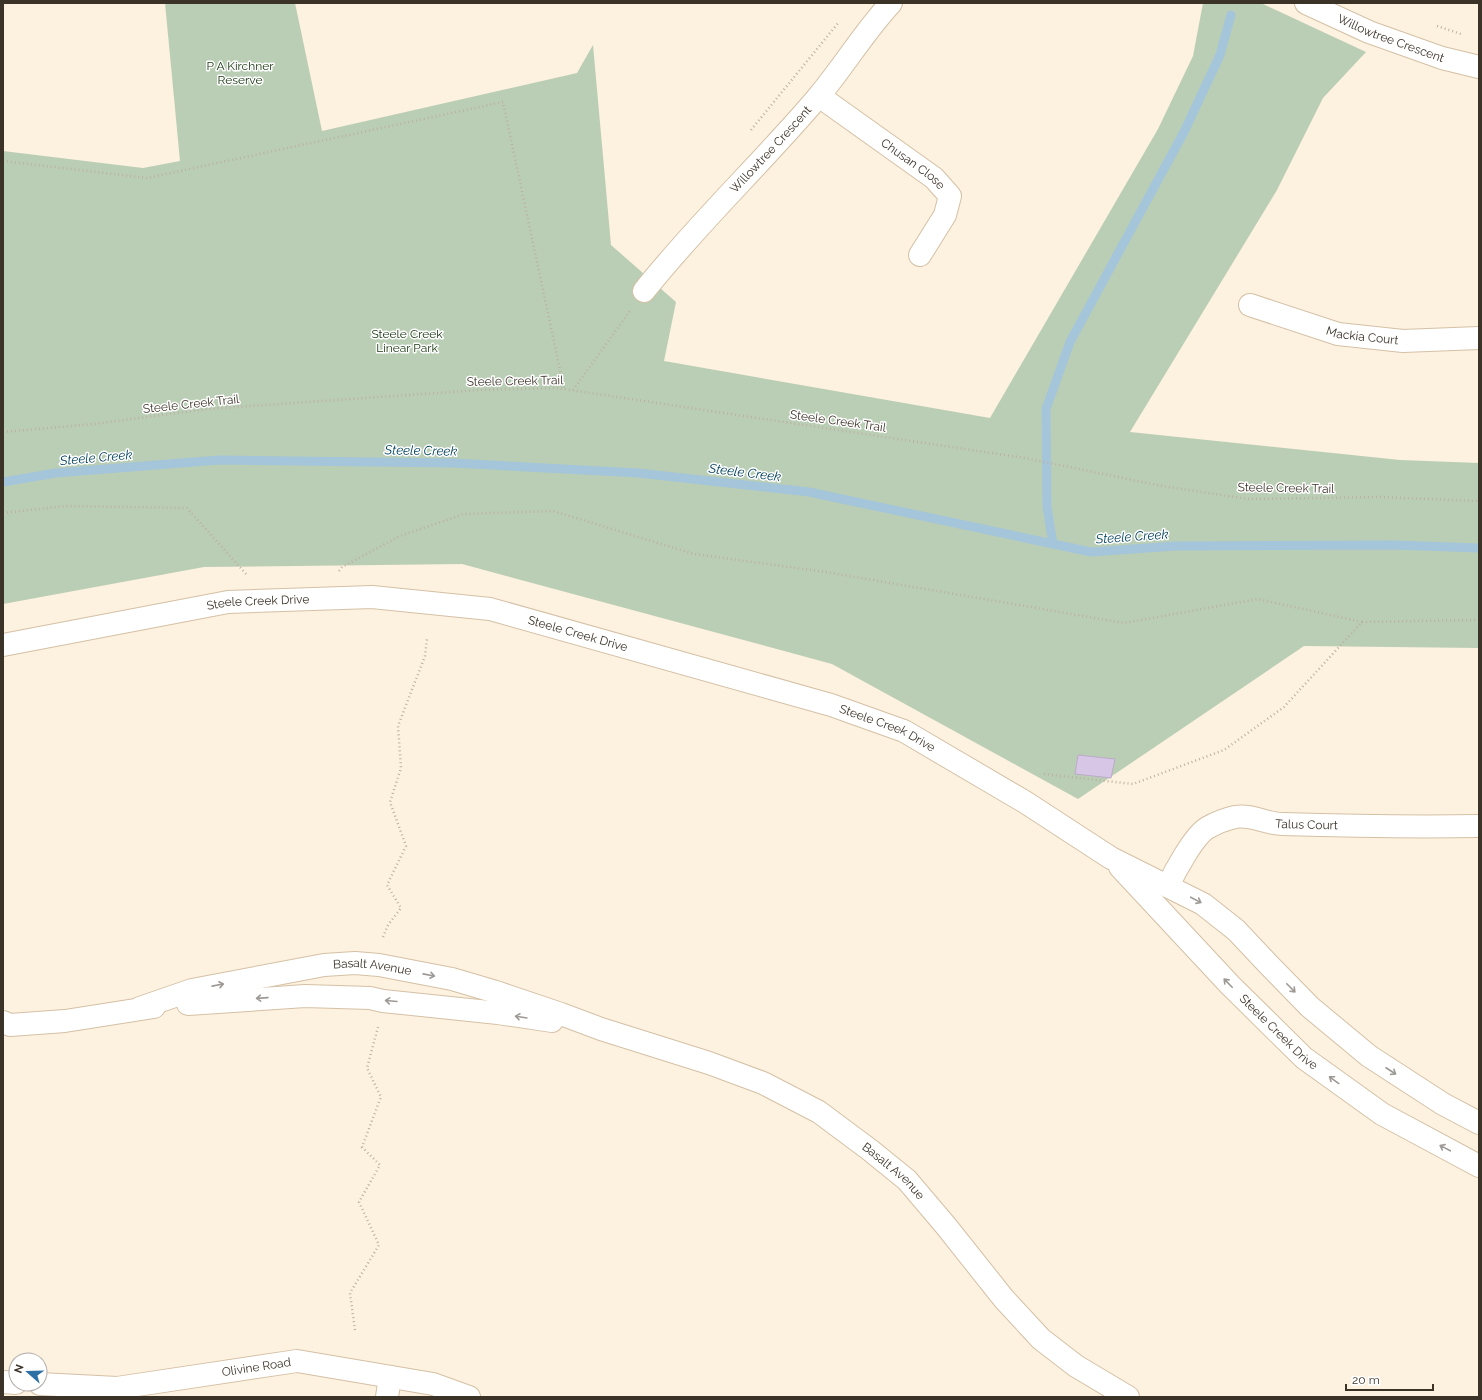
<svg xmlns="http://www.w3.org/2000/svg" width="1482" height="1400" viewBox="0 0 1482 1400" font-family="Raleway,sans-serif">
<rect width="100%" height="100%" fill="#fdf1e0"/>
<!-- green -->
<path fill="#baceb5" d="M165,3H295L322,131L577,73L593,45L611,245L676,302L664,361L990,418L1158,129L1193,56L1203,3L1263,4L1366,52L1323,98L1277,190L1130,432L1400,460L1479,463V648L1304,646L1078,799L832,664L462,564L204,567L3,604V151L143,168L180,161Z"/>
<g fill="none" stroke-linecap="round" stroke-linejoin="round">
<!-- stream -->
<path stroke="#a4c5da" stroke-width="9" d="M3,482L56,473L219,460L453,463L638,473L809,492L1091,552L1176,546L1394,545L1479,548
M1053,544L1047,507L1046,409L1070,342L1184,132L1220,55L1231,15"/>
</g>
<!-- building -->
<path fill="#d7c6e5" stroke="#bbabc8" d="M1078,755L1115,759L1111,778L1075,774Z"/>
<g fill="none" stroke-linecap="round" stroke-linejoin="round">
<!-- minor casing -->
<g stroke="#d4c1a5" stroke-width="24">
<g id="minor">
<path id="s1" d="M1306,3L1369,32L1442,58L1479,67"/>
<path id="s2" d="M819,96L934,178L950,196L945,215L920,255"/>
<path id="s3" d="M644,291C698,223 762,163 818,97C844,66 864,32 891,3"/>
<path id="s4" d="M1250,305L1338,334L1403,341L1479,338"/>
<path id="s5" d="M3,645L228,602L372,597L490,609L831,705L904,731L1025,802L1111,858L1203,904L1236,930L1268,964L1310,1007L1369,1056L1443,1104L1479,1123"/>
<path id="s6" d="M1120,867L1230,985L1304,1058L1382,1114L1479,1166"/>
<path id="s7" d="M1168,886C1175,871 1194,836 1207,828C1214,824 1226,819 1235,817C1252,814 1266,824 1282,824C1348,826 1413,827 1479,826"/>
<path d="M188,1004L305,996L370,998L383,1001L498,1013L552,1021"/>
<path id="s8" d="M140,1008L192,990L324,965L355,963L379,965L452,979L496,992L561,1014L601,1029L709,1063L763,1083L819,1112L870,1150L907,1180L946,1226L1004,1299L1041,1339L1076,1366L1128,1397"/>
<path d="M3,1022L10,1025L65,1021L154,1007"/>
<path d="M3,1382L16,1383"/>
<path id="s9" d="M40,1384L117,1388L297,1361L433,1384L469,1397"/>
<path d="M387,1397L390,1377"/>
</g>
</g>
<!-- path -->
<path stroke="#bbb1a2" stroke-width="2.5" stroke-dasharray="1 3" stroke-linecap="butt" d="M1437,26L1461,34
M751,130L839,22
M3,161L147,178L503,102L564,389
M573,390L630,311
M3,432L94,424L208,409L479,390L557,388L1025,458L1162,486L1248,499L1380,497L1479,501
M3,513L66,506L187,508L247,575
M339,571L342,567L400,536L464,514L553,511L694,554L826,572L1124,623L1258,599L1362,622
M1044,774L1133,784L1224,750L1284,707L1362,622L1479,620
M383,937L388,925L401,908L387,885L406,846L390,802L401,768L398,726L425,656L427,639
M355,1330L350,1293L379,1245L359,1202L380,1165L362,1147L381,1097L367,1068L378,1027"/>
<!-- minor -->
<use href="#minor" stroke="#fff" stroke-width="22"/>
</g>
<!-- one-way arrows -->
<defs><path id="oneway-shaft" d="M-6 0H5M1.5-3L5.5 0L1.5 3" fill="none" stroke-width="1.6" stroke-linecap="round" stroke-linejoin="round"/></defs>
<g stroke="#9d9994">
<use href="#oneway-shaft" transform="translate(1196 900) rotate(28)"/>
<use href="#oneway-shaft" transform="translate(429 975) rotate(11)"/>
<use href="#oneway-shaft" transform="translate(1228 983) rotate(-134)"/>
<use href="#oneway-shaft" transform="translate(218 985) rotate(-11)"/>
<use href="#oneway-shaft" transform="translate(1291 988) rotate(45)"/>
<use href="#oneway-shaft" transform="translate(262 998) rotate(176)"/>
<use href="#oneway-shaft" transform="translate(391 1001) rotate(-175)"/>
<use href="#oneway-shaft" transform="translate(521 1017) rotate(-171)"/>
<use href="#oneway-shaft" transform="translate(1391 1071) rotate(33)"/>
<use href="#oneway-shaft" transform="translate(1334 1080) rotate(-144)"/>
<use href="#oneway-shaft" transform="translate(1445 1148) rotate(-152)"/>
</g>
<g text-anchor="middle" stroke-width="3" stroke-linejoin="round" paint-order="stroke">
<!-- street labels -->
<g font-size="12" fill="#3b3328" stroke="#fff">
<text dy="4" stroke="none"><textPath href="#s1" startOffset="92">Willowtree Crescent</textPath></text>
<text dy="4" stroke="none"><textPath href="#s3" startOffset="190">Willowtree Crescent</textPath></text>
<text dy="4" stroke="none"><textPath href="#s2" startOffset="116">Chusan Close</textPath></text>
<text dy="4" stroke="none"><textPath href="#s4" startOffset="117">Mackia Court</textPath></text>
<text transform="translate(515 381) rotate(-1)" y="4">Steele Creek Trail</text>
<text transform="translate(191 404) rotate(-6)" y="4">Steele Creek Trail</text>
<text transform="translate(838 421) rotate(8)" y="4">Steele Creek Trail</text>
<text transform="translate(1286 488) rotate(1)" y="4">Steele Creek Trail</text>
<text dy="4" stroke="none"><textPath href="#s5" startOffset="259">Steele Creek Drive</textPath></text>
<text dy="4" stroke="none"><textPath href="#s5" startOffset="583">Steele Creek Drive</textPath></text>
<text dy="4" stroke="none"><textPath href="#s5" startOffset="907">Steele Creek Drive</textPath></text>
<text dy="4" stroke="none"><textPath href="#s7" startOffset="173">Talus Court</textPath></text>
<text dy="4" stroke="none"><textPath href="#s8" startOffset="238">Basalt Avenue</textPath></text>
<text dy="4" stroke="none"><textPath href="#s6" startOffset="229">Steele Creek Drive</textPath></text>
<text dy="4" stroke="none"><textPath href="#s8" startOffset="805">Basalt Avenue</textPath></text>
<text dy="4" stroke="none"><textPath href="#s9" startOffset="218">Olivine Road</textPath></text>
</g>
<!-- park labels -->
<g font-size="12" fill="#14340c" stroke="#fff">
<text x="240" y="70">P A Kirchner<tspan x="240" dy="14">Reserve</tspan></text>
<text x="407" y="338">Steele Creek<tspan x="407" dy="14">Linear Park</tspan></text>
</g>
<!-- water labels -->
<g font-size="13" font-style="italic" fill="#00415e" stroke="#fff">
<text transform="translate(421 450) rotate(1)" y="5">Steele Creek</text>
<text transform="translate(96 457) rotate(-5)" y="5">Steele Creek</text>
<text transform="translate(745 472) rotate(7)" y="5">Steele Creek</text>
<text transform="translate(1132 536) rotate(-4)" y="5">Steele Creek</text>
</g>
</g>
<!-- border -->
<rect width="1482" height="1400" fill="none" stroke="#3b3328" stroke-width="8"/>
<!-- north arrow -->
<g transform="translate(28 1372) rotate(290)"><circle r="19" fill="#ffffff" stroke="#b1ada9"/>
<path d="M0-3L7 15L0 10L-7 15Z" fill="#2c70a5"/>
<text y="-6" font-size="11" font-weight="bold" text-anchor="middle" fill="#3b3328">N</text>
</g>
<!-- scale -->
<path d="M1346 1384v6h87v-6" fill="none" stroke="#3b3328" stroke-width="2"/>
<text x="1352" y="1384" font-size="12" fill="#3b3328" stroke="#ffffff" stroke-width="3" paint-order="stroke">20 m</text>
</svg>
